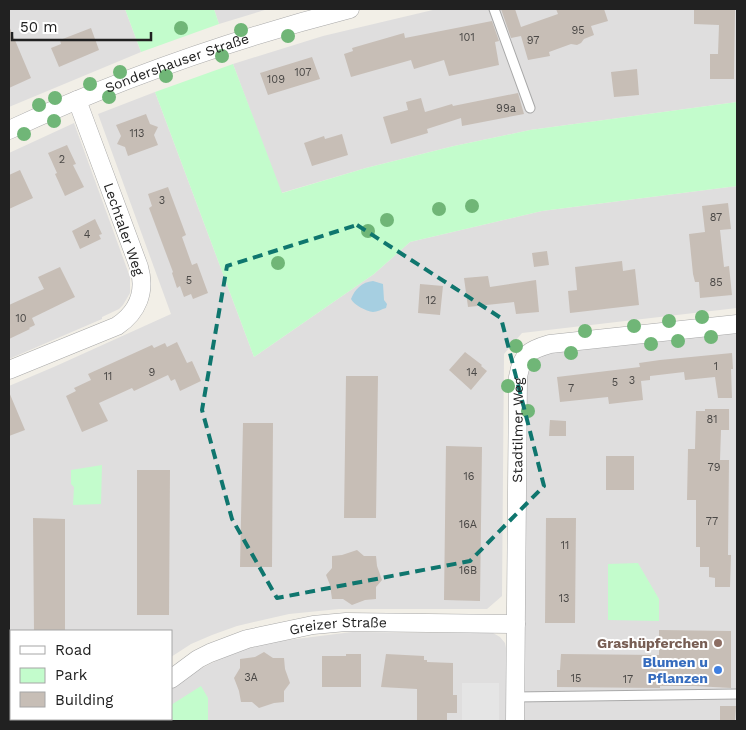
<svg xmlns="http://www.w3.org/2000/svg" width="746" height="730" viewBox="0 0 746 730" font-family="'Work Sans',sans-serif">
<rect width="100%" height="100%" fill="#f2efe7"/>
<!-- residential -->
<path fill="#dfdede" d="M9,9H125L141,52L9,107Z
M214,9H268L219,24Z
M437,9H737V102L530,130L454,146L366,168L281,193L233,64L323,36Z
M155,92L254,357L374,274L410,242L542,211L737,186V308L522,333L504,354L502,596L487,609H339L289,614L237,626L212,635L191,644L171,657V631H11V719H113L112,721H9V386L56,366L171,314L98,114Z
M74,123L130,277V293L123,305L119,309L102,317V319L9,359V153Z
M737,331V721H523L526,380L530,367L539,357L551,352Z
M352,632L484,633H493L500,637L505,643L507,653V721H143L144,719H171V689L194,672L224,657L249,648L280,641Z"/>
<!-- park -->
<path fill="#c3fccc" d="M125,9H214L219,24L141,52Z
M233,64L282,193L366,168L454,146L530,130L737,102V186L542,211L410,242L374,274L254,357L155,92Z
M102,465L101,504L73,505L74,487L71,484V470Z
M638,563L659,599V621L608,620V564Z
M201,686L208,698V721H174L171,717V705Z"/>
<!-- parking -->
<path fill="#e5e5e5" d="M462,683H499V721H462Z"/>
<!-- water -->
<path fill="#a6cfe1" d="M373,281L383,284L384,300L387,304L386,308C382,309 377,312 373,312C366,311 354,305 351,299C355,289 362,282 373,281Z"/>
<!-- building -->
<path fill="#c7beb6" d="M501,9H515L521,27L558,14L556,9H604L608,21L591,26L594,35L584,39L581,43L577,45L571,44L549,52L550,56L528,60L521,36L511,38Z
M694,9H735L734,79H710V54H718L719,25L694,24Z
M492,21L499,41L495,42L499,65L449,76L444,60L414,69L411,60L351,77L344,54L353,51L352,48L404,33L405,38Z
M9,26L31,78L9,88Z
M91,28L99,50L59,67L51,48L61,44L60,40Z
M312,57L320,79L268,95L260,73Z
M637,69L639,95L614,97L611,72Z
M518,93L524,114L462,126L461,118L427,129L428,133L391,144L383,117L408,110L406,102L421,98L425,112L452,104L453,106Z
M146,114L150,124L158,127L154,135L158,145L128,156L125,147L117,144L121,136L116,125Z
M342,134L348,155L312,166L304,143L324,136L325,139Z
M67,145L76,164L73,165L84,187L65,196L55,174L57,173L48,153Z
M20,170L33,198L9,209V175Z
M168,187L186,235L182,237L192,265L197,263L208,293L193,299L191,294L184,297L180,286L177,288L172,273L173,272L149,208L152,206L148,194Z
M728,203L731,229L720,230L724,267L729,266L732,295L700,298L699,282H695L693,274L689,234L705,232L702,206Z
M95,219L102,234L99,235L101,239L80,249L72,231Z
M547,251L549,265L534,267L532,253Z
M622,261L623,271L635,269L639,305L570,313L568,291L577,290L575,267Z
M60,267L75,297L32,318L35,325L29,328L30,329L9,339V305L44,289L38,277Z
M488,276L490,287L536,280L539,312L516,314L514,302L468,307L464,278Z
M420,284L443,286L440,315L418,313Z
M177,342L187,363L192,361L201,381L180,391L175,379L171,381L168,375L134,391L132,388L99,403L108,421L82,432L66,396L76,391L74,388L91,380L88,374L152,345L154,348L165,343L167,347Z
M465,352L482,365L481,366L487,371L471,390L449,370Z
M732,353L733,369H731L732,398H718L715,377L685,380L684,372L650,376V380L641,381L643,400L609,404L608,397L560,402L557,377L640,367L639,363L660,360Z
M346,376H378L376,518H344Z
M9,392L25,430L9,436Z
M705,409H729V430H721L720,460H729L728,555H731L730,587H715V578L709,577V567H700V547H696V500H687L688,449H695L696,411H705Z
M550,420L566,421V436H549Z
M243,423H273L272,567H240Z
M446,446L482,447L480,601L444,600Z
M606,456H634V490H606Z
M137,470H170L169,615H137Z
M33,518L65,519V631H34Z
M546,518H576L575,623H545Z
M357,550L364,556H376L377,566L382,580L376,587V599L365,600L352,605L343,599H332L330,585L326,575L332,568V556L342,555Z
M659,630L731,631V688L695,686H660V688L557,687V670H560L561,654L659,655Z
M264,652L273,658H284L285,669L290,683L284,691V702L274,703L259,708L252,702H241L239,691L234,678L240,668V659L255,657Z
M346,654H361V687H322V656H346Z
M386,654L424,656V660H427V662L453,663V695H457V713H447V721H417V689L381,687Z
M720,706H736L735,721H720Z"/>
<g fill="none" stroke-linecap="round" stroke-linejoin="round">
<!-- service casing -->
<g stroke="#a8a8a8" stroke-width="11">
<path id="service" d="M494,9L530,108
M515,697L737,694"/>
</g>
<!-- minor casing -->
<g stroke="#a8a8a8" stroke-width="19">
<g id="minor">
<path id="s1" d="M9,130C119,79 233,39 350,9"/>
<path d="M9,370L117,326C138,312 146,291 139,267L77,100"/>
<path id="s2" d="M171,679L198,659L210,653L247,639L313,625L346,622L516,624"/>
<path d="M130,721L131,719"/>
<path id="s3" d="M515,721L518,377C522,354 529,350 550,344L737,324"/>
</g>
</g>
<!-- service -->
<use href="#service" stroke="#fff" stroke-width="9"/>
<!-- minor -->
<use href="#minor" stroke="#fff" stroke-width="18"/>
</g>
<!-- trees -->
<g fill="#70b677">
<circle cx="181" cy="28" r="7"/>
<circle cx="241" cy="30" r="7"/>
<circle cx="288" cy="36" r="7"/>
<circle cx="222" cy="56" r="7"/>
<circle cx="120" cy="72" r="7"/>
<circle cx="166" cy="76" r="7"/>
<circle cx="90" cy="84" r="7"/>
<circle cx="109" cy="97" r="7"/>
<circle cx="55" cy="98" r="7"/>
<circle cx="39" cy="105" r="7"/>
<circle cx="54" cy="121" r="7"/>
<circle cx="24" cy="134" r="7"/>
<circle cx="472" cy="206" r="7"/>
<circle cx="439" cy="209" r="7"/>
<circle cx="387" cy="220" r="7"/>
<circle cx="368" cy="231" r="7"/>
<circle cx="278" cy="263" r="7"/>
<circle cx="702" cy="317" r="7"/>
<circle cx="669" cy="321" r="7"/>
<circle cx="634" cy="326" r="7"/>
<circle cx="585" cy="331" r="7"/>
<circle cx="711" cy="337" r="7"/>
<circle cx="678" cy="341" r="7"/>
<circle cx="651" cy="344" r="7"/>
<circle cx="516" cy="346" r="7"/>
<circle cx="571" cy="353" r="7"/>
<circle cx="534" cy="365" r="7"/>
<circle cx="508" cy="386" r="7"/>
<circle cx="528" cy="411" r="7"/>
</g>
<!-- marked area -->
<path fill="none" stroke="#0f766e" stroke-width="4" stroke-dasharray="10 6" stroke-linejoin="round" d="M357,225L501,318L544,486L470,561L277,598L232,519L202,410L227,266Z"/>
<!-- markers -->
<circle fill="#8d6e63" stroke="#fff" stroke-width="2" cx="718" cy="643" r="5"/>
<circle fill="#3f7fe0" stroke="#fff" stroke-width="2" cx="718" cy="670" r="5"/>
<g text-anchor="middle" stroke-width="4" stroke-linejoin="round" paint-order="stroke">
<!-- number labels -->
<g font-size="11" fill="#4a4846">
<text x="578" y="34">95</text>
<text x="467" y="41">101</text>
<text x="533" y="44">97</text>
<text x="303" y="76">107</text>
<text x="276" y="83">109</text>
<text x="506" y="112">99a</text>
<text x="137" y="137">113</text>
<text x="62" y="163">2</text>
<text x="162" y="204">3</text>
<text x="716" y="221">87</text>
<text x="87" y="238">4</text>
<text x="189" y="284">5</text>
<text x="716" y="286">85</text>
<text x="431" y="304">12</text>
<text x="21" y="322">10</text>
<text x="716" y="370">1</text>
<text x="152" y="376">9</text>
<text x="472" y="376">14</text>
<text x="108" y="380">11</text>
<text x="632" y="384">3</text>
<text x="615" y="386">5</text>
<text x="571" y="392">7</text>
<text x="712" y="423">81</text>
<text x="714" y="471">79</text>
<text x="469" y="480">16</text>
<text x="712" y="525">77</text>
<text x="468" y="528">16A</text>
<text x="565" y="549">11</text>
<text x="468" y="574">16B</text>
<text x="564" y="602">13</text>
<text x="251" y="681">3A</text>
<text x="576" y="682">15</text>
<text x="628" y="683">17</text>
</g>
<!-- street labels -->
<g font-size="14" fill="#212121" stroke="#fff">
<text dy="5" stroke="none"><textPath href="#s1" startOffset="181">Sondershauser Straße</textPath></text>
<text transform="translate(124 229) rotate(71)" y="5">Lechtaler Weg</text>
<text dy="5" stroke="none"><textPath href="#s3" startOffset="291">Stadtilmer Weg</textPath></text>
<text dy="5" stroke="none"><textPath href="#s2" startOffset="179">Greizer Straße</textPath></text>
</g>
<!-- education labels -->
<g font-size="14" font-weight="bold" fill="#785e54" stroke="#fff" text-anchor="end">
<text x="708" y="648">Grashüpferchen</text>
</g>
<!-- shop labels -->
<g font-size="14" font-weight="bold" fill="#366cbe" stroke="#fff" text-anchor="end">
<text x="708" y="667">Blumen u<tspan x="708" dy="16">Pflanzen</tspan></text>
</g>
</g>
<!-- border -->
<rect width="746" height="730" fill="none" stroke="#212121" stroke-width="20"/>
<!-- legend -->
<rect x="10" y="630" width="162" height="90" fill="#ffffff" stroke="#a6a6a6"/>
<rect x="20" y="646" width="25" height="8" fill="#ffffff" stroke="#a6a6a6"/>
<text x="55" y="655" font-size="15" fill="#212121">Road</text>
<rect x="20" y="668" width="25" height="15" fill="#c3fccc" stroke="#a6a6a6"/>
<text x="55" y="680" font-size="15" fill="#212121">Park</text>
<rect x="20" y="692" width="25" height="15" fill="#c7beb6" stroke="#a6a6a6"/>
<text x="55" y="705" font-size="15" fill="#212121">Building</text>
<!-- scale -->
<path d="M12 32v8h139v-8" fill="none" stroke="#212121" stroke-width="2.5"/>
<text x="20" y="32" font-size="15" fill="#212121" stroke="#ffffff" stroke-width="4" paint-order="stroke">50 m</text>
</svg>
